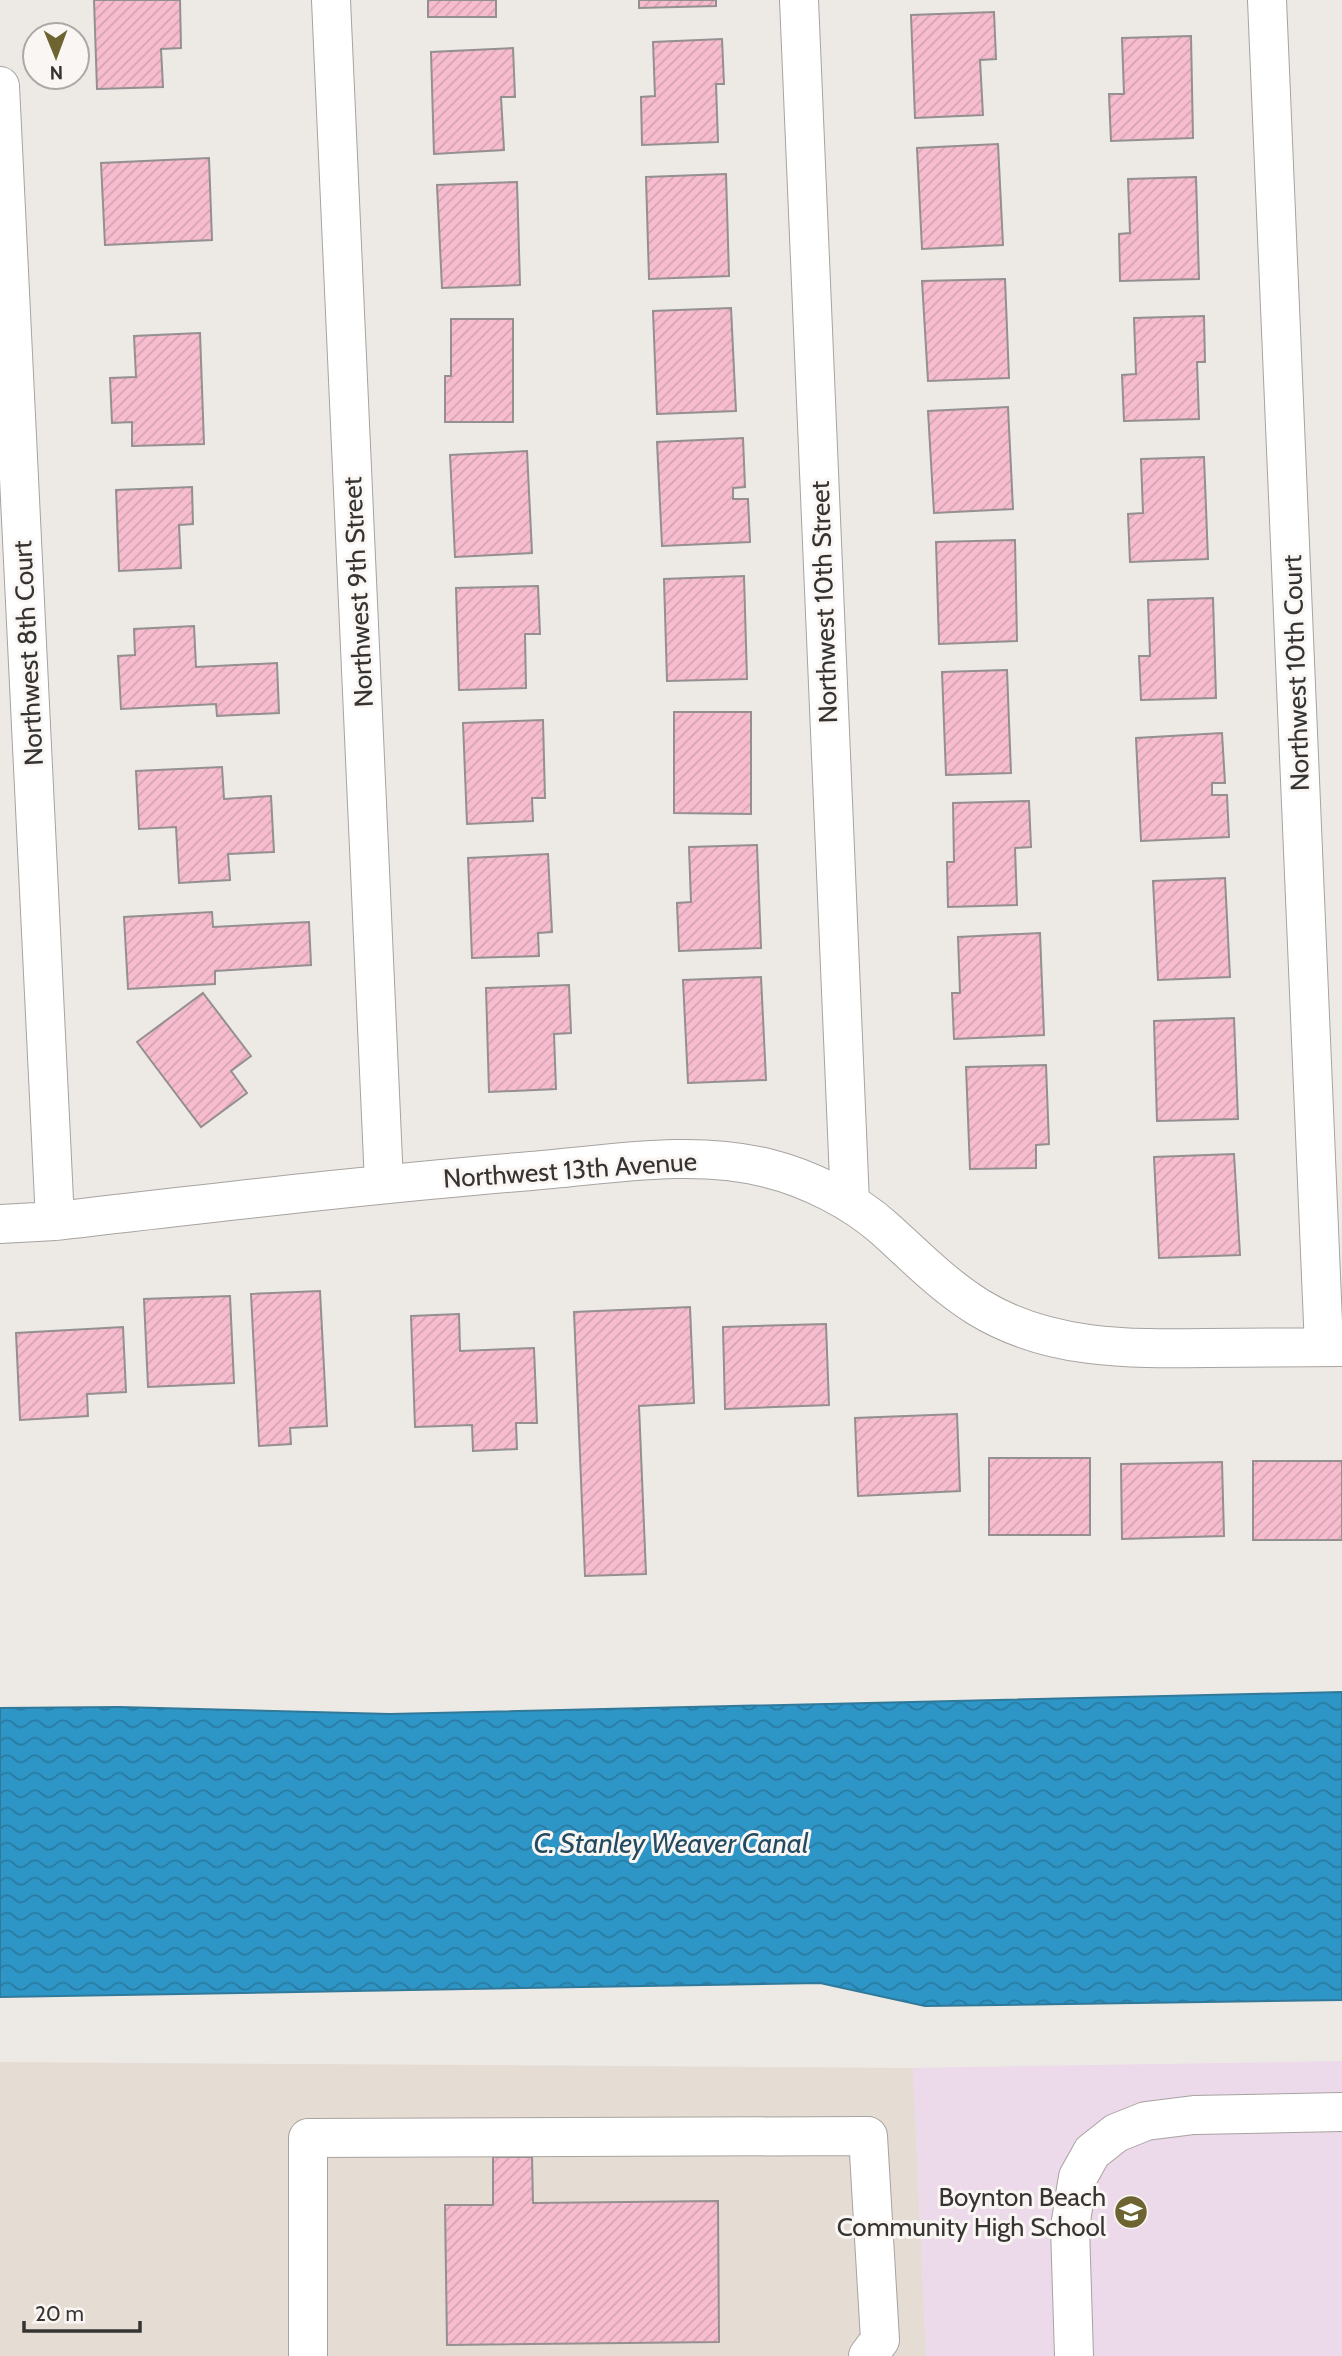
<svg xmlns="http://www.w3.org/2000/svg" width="1342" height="2356" viewBox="0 0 1342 2356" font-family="Cabin,sans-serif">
<defs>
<pattern id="water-waves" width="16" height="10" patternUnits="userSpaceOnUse" patternTransform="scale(1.75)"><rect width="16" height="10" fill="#2e96c7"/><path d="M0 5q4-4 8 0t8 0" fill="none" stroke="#287ba2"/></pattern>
<pattern id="building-hatch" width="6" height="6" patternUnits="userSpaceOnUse" patternTransform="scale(1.75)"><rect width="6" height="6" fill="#f7bdcf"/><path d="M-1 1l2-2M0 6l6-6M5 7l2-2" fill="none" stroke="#d4a3b2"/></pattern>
</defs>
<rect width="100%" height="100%" fill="#ede9e5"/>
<!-- built -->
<path fill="#e5dcd3" d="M0,2062L913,2068L926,2356H0Z"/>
<!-- education -->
<path fill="#ecd9ea" d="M1342,2061V2356H926L913,2068Z"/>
<!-- water -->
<path fill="url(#water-waves)" stroke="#30799b" stroke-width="2" d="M1342,1692V2000L925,2006L820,1983L0,1997V1708L119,1707L390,1714Z"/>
<!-- building -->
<path fill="url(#building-hatch)" stroke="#948f90" stroke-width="2" d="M94,0H180L181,48L161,49L163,87L97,89Z
M428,0H496V17H428Z
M639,0H716V6L639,8Z
M994,12L996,59L980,60L983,115L915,118L911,15Z
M1191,36L1193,138L1111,141L1109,94H1124L1122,38Z
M722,39L724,84H716L718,142L642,145L641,97L655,96L653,42Z
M513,48L515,97H501L504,150L434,154L431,52Z
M998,144L1003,245L922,249L917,148Z
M209,158L212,240L105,245L101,163Z
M726,174L729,276L649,279L646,177Z
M1196,177L1199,279L1120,281L1119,234L1130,233L1128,179Z
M517,182L520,285L442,288L437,185Z
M1005,279L1009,378L928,381L922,281Z
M731,308L736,411L657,414L653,311Z
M1204,316L1205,362H1197L1199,419L1124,421L1122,375L1136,374L1134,318Z
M451,319H513V422H445V376H451Z
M200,333L204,444L132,446V422L112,423L110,378L136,377L134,336Z
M1008,407L1013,509L934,513L928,411Z
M743,438L745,487L733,488V499H748L750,542L662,546L657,442Z
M527,451L532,553L455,557L450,455Z
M1204,457L1208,559L1130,562L1128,514L1143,513L1141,459Z
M192,487L193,524L179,525L181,568L119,571L116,490Z
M1015,540L1017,641L939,644L936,542Z
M744,576L747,679L667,681L664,579Z
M538,586L540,634H525L526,688L459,690L456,588Z
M1213,598L1216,698L1141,700L1139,656H1150L1148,600Z
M194,626L196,667L277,663L279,713L217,716L216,704L121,709L118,656L135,655L134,629Z
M1007,670L1011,773L946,775L942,672Z
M674,712H751V814L674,813Z
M543,720L545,798H532L533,821L467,824L463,723Z
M1222,733L1225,783H1212V795H1227L1229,837L1141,841L1136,738Z
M222,767L224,799L271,796L274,852L228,854L230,880L179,883L176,827L139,829L136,771Z
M1029,801L1031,847L1015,848L1017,905L948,907L947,862H954L953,803Z
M757,845L761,948L679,951L677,903L691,902L689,847Z
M548,854L552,932L538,933L539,956L472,958L468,858Z
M1225,878L1230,977L1158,980L1153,881Z
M212,912L213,927L309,922L311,965L215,971V984L128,989L124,917Z
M1040,933L1044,1035L954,1039L952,993H960L958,937Z
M761,977L766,1080L688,1083L683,980Z
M569,985L571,1033L554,1034L556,1089L489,1092L486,988Z
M203,993L251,1056L231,1071L247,1093L201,1127L137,1042Z
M1234,1018L1238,1119L1157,1121L1154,1021Z
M1046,1065L1049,1144L1036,1145V1168L970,1169L966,1067Z
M1234,1154L1240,1255L1159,1258L1154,1157Z
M320,1291L327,1426L290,1428L291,1444L259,1446L251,1294Z
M230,1296L234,1383L148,1387L144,1299Z
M690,1307L694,1403L639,1406L646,1574L585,1576L574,1312Z
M459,1314L460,1351L534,1348L537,1423H516L517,1449L473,1451L472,1425L415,1427L411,1316Z
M826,1324L829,1405L725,1409L723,1327Z
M123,1327L126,1392L87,1394L88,1416L20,1420L16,1333Z
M957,1414L960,1491L858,1496L855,1418Z
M989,1458H1090V1535H989Z
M1253,1461H1342V1540H1253Z
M1222,1462L1224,1536L1122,1539L1121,1464Z
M493,2157H532L533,2203L718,2201L719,2342L447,2345L445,2205H493Z"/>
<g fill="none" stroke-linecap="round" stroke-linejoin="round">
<!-- minor casing -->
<g stroke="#a7a3a0" stroke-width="40">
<path id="minor" d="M331,0L384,1183
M799,0L850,1203
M1267,0L1324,1347
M0,86L55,1221
M0,1224L55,1221C214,1203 372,1184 531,1171C608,1165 691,1149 767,1168C808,1178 854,1201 885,1229C916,1257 943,1285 978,1307C1048,1350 1128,1349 1207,1348C1252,1348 1297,1347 1342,1347
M308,2356V2138L868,2136L880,2340L868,2356
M1074,2356L1070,2227L1078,2177L1092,2152L1116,2133L1146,2121L1194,2115L1342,2112"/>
</g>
<!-- minor -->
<use href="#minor" stroke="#fff" stroke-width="38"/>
</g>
<!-- icons -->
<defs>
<g id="school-disc" transform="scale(1.75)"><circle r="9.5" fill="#6d6431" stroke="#faf6f3"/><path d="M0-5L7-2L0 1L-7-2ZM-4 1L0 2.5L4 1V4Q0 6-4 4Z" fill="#fff"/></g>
</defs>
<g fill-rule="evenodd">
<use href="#school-disc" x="1131" y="2212"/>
</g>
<g text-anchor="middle" stroke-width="6" stroke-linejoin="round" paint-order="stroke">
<!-- street labels -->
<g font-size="26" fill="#363433" stroke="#faf6f3">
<text transform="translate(358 592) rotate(-93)" y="9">Northwest 9th Street</text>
<text transform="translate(824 602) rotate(-92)" y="9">Northwest 10th Street</text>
<text transform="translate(28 653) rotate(-93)" y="9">Northwest 8th Court</text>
<text transform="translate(1296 673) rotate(-92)" y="9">Northwest 10th Court</text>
<text transform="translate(570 1170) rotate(-4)" y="9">Northwest 13th Avenue</text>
</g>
<!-- poi labels -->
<g font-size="26" fill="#363433" stroke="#faf6f3" text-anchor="end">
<text x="1106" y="2206">Boynton Beach<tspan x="1106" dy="30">Community High School</tspan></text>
</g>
<!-- water labels -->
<g font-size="28" font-style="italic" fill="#224b61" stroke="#faf6f3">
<text x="671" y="1853">C. Stanley Weaver Canal</text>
</g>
</g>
<!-- north arrow -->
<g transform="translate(56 56) rotate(179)"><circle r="33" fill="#faf6f3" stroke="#aca8a6" stroke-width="2"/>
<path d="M0-5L12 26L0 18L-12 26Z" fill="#6d6431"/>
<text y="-10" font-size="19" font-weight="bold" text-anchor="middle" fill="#363433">N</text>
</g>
<!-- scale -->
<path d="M24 2321v10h116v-10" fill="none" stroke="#363433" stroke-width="3.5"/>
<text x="35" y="2321" font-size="21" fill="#363433" stroke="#faf6f3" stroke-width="5" paint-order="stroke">20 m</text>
</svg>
